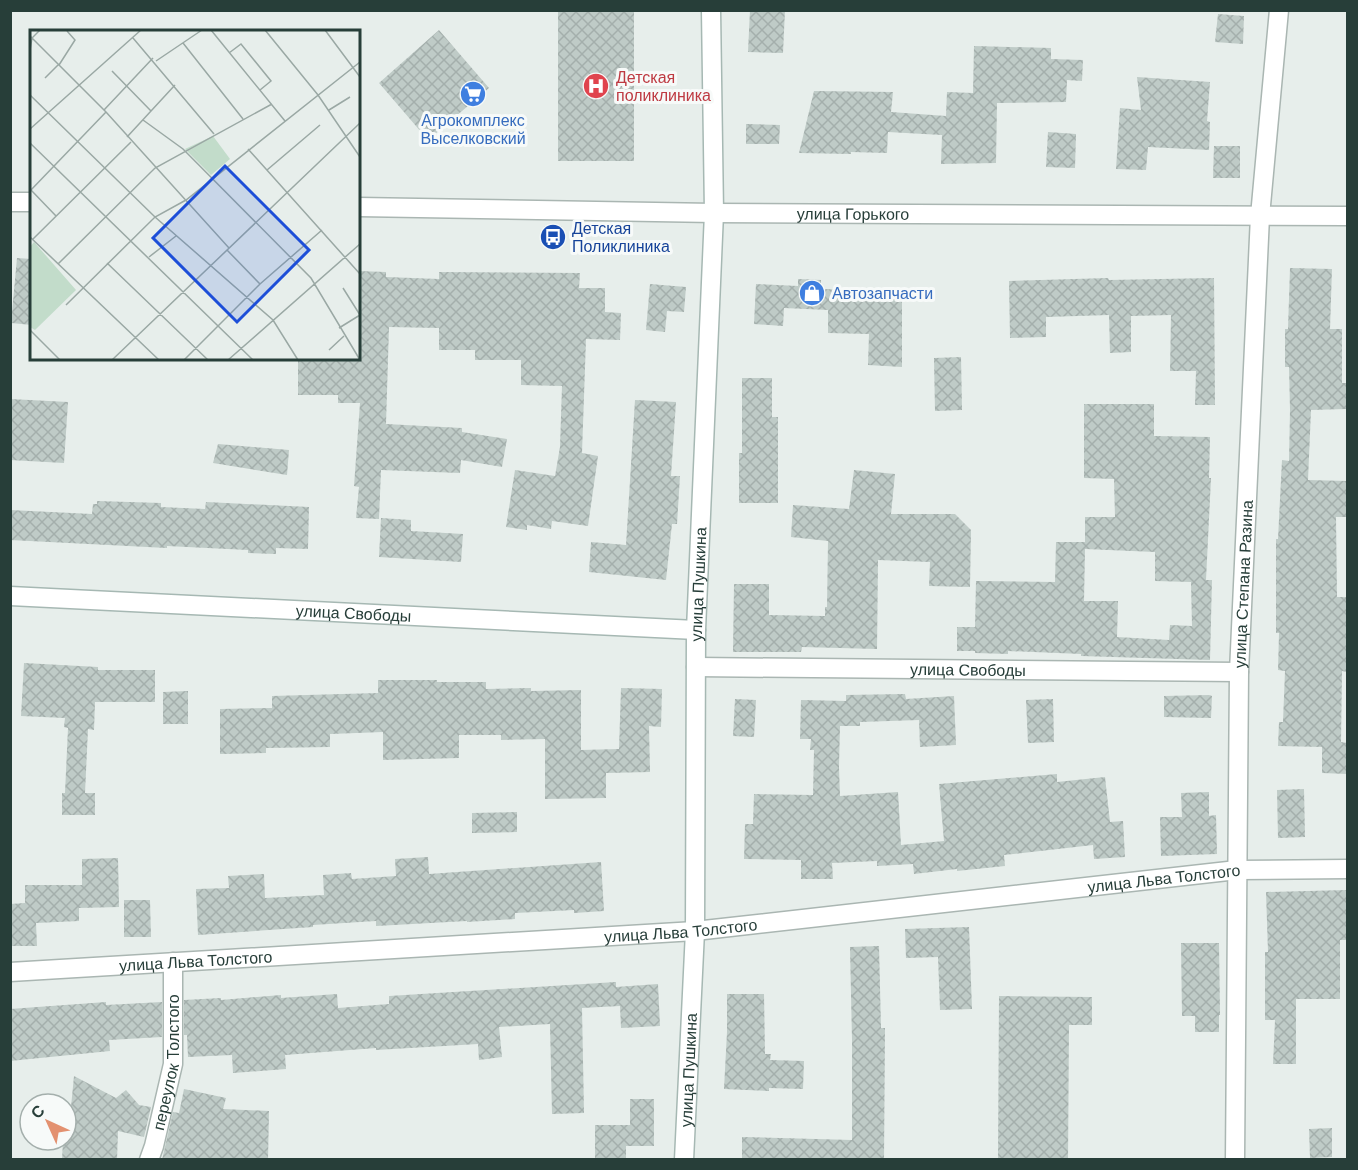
<svg xmlns="http://www.w3.org/2000/svg" width="1358" height="1170" viewBox="0 0 1358 1170" font-family="'DM Sans',sans-serif">
<defs>
<pattern id="building-cross-hatch" width="8" height="8" patternUnits="userSpaceOnUse" patternTransform="scale(1.5)"><rect width="8" height="8" fill="#bfcbc7"/><path d="M0 0l8 8M0 8l8-8" fill="none" stroke="#a4afac"/></pattern>
</defs>
<rect width="100%" height="100%" fill="#e7eeeb"/>
<!-- building -->
<path fill="url(#building-cross-hatch)" fill-rule="evenodd" d="M558,10H634V161H558Z
M750,10H785L783,53L748,52Z
M1218,14L1244,16L1243,44L1215,42Z
M439,30L489,88L428,140L379,83Z
M974,46L1051,48V59L1083,60L1082,81L1067,80L1066,102L997,103L996,163L941,164L942,135L888,132L887,153L851,152V154L799,153L814,91L893,92L891,112L946,116L947,92L973,93Z
M1137,77L1210,82L1207,121L1210,122L1209,150L1148,147L1146,170L1116,169L1120,108L1141,110Z
M746,124L780,125L779,144H746Z
M1048,132L1076,134L1075,168L1046,167Z
M1214,146H1240V178H1213Z
M17,258L32,259V325L11,323Z
M1290,268L1332,269L1330,329H1342V383H1346V409L1311,410L1308,480L1347,481V517H1336L1337,597H1347V672L1342,671L1341,742L1347,743V774L1322,773V747L1278,746L1279,722H1283L1285,671L1278,670L1279,633H1276V539H1278L1282,460L1289,461L1290,410L1289,367H1285V329H1288Z
M358,271L386,272V277L439,279V272L580,273L579,288H605V312L621,313L620,340L586,339L582,453L598,456L588,526L552,521L551,529L527,525V530L506,527L515,470L555,476L560,447L562,386L521,385V360H475V350H439V328L389,327L386,424L462,428V432L507,439L502,467L461,460L460,473L381,470L379,519L356,518L359,487L354,486L360,403H338V395H298V358H358Z
M1108,278L1109,280L1214,278L1215,405H1195L1196,371H1170L1171,315L1131,316V352L1110,353L1109,315L1046,317V337L1010,338L1009,281Z
M798,279L821,280V289L902,291V367L868,365L869,334L828,333V310L784,308L783,326L754,324L756,284L798,286Z
M650,284L686,287L684,312L667,311L665,332L646,330Z
M961,357L962,410L935,411L934,358Z
M742,378H772V417H778V503H739V453H742Z
M10,399L68,402L64,463L10,460Z
M635,400L676,402L671,476H680L677,524H672L666,580L589,572L591,542L626,545Z
M1084,404H1154V436L1210,437L1209,478H1211L1206,580H1212L1210,660L1081,656V654L1008,651V654L975,653V651H957V627H975L976,581L1055,582L1056,542H1085V543V517H1115L1114,479L1084,478ZM1085,549L1155,552V581L1191,582L1192,626L1170,625L1169,640L1117,637L1118,601H1084Z
M218,444L289,450L287,475L213,463Z
M854,470L895,474L891,514H955L971,530L970,587L929,586L930,562L878,560L877,649L802,647L801,652H733L734,584H769V615L825,616V607H827L828,541L791,537L793,505L849,509Z
M97,501L161,503V507L205,509L206,502L309,507L308,549L276,548V554L248,553V550L167,546V548L10,540V510L92,514L93,504H97Z
M381,518L411,520V531L463,534L461,562L379,557Z
M24,663L98,667V670H155V702H95L94,730L88,729L85,793H95V815H62V793H65L68,728L64,727L65,718L21,716Z
M378,680H437V682H486V689L531,688V691L581,690V750L619,749L621,688L662,689L661,727L649,726L650,772L606,773V798L545,799V739L501,740V735H459V758L383,760V732L330,734V747L266,748V753L220,754V709L272,708V696L378,693Z
M188,691V724H163V692Z
M905,694L906,699L954,696L956,745L920,747L919,720L860,722V726H840L839,767L840,796L898,792L901,845L944,841L939,784L1057,774V782L1105,777L1110,822L1123,821L1125,857L1094,859L1093,845L1004,855L1005,866L957,871V869L914,874L913,864L877,866V861L832,863L833,879H801V860L744,859L745,824H753L754,794L813,795L814,750H810L811,739H800L801,700L846,701V695Z
M1209,695L1212,696L1211,718L1164,717V696Z
M735,699L756,700L754,737L733,736Z
M1053,699L1054,742L1028,743L1026,700Z
M1304,789L1305,837L1278,838L1277,790Z
M1209,792V816L1216,815L1217,854L1161,856L1160,817H1182L1181,793Z
M517,812V832L472,833V813Z
M428,857L429,874L601,862L604,911L574,913V910L515,913V919L467,922V921L376,926V921L313,925V927L198,935L196,889L229,888L228,876L264,874L265,898L324,895L323,875L351,873L352,879L396,876L395,859Z
M118,858L119,907L79,908V921L36,923L37,946H10V904L25,903V885H82V859Z
M1347,890V940H1340V999H1296V1064H1273L1275,1020H1265V952H1268L1266,892Z
M124,900H150L151,937H124Z
M969,927L972,1009L940,1010L938,957L906,958L905,929Z
M1181,943H1219L1220,1015H1219V1032H1195V1016H1182Z
M879,946L881,1028H885L884,1160H742V1137L852,1140V1040L850,947Z
M616,982V987L658,984L660,1026L621,1028L620,1006L582,1008L584,1113L552,1114L550,1024L499,1027L502,1057L479,1060L478,1044L376,1050V1048L285,1055L286,1069L233,1073L232,1055L188,1057L187,1035H184V1000L221,998V1000L281,995V998L337,994L338,1008L389,1004V996Z
M727,994H764L765,1054H771L770,1060L804,1061L803,1089L769,1088V1091L724,1089L727,1032Z
M999,996L1092,997V1025H1069L1068,1160H998Z
M106,1002V1005L162,1002V1037L109,1040L110,1051L10,1061V1009Z
M74,1076L116,1098L126,1090L139,1105L151,1107L144,1137L118,1131L117,1160H62L63,1140L68,1138Z
M184,1089L226,1098L223,1109L269,1111L268,1160H162L173,1112L179,1113Z
M630,1099H654V1146H626V1160H595V1125H630Z
M1332,1128V1157L1310,1158L1309,1129Z"/>
<g fill="none" stroke-linecap="round" stroke-linejoin="round">
<!-- street casing -->
<g stroke="#aab6b2" stroke-width="21">
<g id="street">
<path d="M10,202H32"/>
<path id="s1" d="M358,207L714,213L1348,216"/>
<path id="s2" d="M696,667L1239,672"/>
<path id="s3" d="M10,972L695,931L1237,870L1348,869"/>
<path id="s4" d="M149,1160L154,1146L173,1064V962"/>
<path id="s5" d="M1235,1160L1239,672L1260,216L1279,10"/>
</g>
</g>
<!-- secondary casing -->
<g stroke="#a6b8b3" stroke-width="21">
<g id="secondary">
<path id="s6" d="M10,596L696,630"/>
<path id="s7" d="M684,1160L695,931L696,630L714,213L711,10"/>
</g>
</g>
<!-- street -->
<use href="#street" stroke="#fff" stroke-width="18"/>
<!-- secondary -->
<use href="#secondary" stroke="#fff" stroke-width="18"/>
</g>
<!-- icons -->
<defs>
<g id="hospital-disc" transform="scale(1.35)"><circle r="9.5" fill="#e0444e" stroke="#f7faf9"/><path d="M-5-5h3v3.5h4V-5h3V5h-3V1.5h-4V5h-3Z" fill="#fff"/></g>
<g id="supermarket-disc" transform="scale(1.35)"><circle r="9.5" fill="#3f7fe0" stroke="#f7faf9"/><path d="M-6-5.5h2.5l.6 2H6L4.5 2H-2.5L-4.4-4H-6ZM-1.5 3.2a1.3 1.3 0 1 0 .1 0ZM3 3.2a1.3 1.3 0 1 0 .1 0Z" fill="#fff"/></g>
<g id="bus-disc" transform="scale(1.35)"><circle r="9.5" fill="#1a4fb4" stroke="#f7faf9"/><path d="M-5-6H5V4H4V6H2V4H-2V6H-4V4H-5ZM-3.5-4V0h7V-4ZM-3.5 1.2v1.5H-2V1.2ZM2 1.2v1.5H3.5V1.2Z" fill="#fff"/></g>
<g id="shop-disc" transform="scale(1.35)"><circle r="9.5" fill="#3f7fe0" stroke="#f7faf9"/><path d="M-5-2.5h2.3a2.7 3.5 0 0 1 5.4 0H5L5.5 6h-11ZM-1.5-2.5h3a1.5 2.3 0 0 0-3 0Z" fill="#fff"/></g>
</defs>
<g fill-rule="evenodd">
<use href="#hospital-disc" x="596" y="86"/>
<use href="#supermarket-disc" x="473" y="94"/>
<use href="#bus-disc" x="553" y="237"/>
<use href="#shop-disc" x="812" y="293"/>
</g>
<g text-anchor="middle" stroke-width="6" stroke-linejoin="round" paint-order="stroke">
<!-- health labels -->
<g font-size="16" fill="#be3a42" stroke="#f7faf9" text-anchor="start">
<text x="616" y="83">Детская<tspan x="616" dy="18">поликлиника</tspan></text>
</g>
<!-- shop labels -->
<g font-size="16" fill="#366cbe" stroke="#f7faf9">
<text x="473" y="126">Агрокомплекс<tspan x="473" dy="18">Выселковский</tspan></text>
<text x="832" y="299" text-anchor="start">Автозапчасти</text>
</g>
<!-- street labels -->
<g font-size="16" fill="#273e39" stroke="#f7faf9">
<text dy="6" stroke="none"><textPath href="#s1" startOffset="495">улица Горького</textPath></text>
<text dy="6" stroke="none"><textPath href="#s5" startOffset="576">улица Степана Разина</textPath></text>
<text dy="6" stroke="none"><textPath href="#s7" startOffset="576">улица Пушкина</textPath></text>
<text dy="6" stroke="none"><textPath href="#s6" startOffset="344">улица Свободы</textPath></text>
<text dy="6" stroke="none"><textPath href="#s2" startOffset="272">улица Свободы</textPath></text>
<text dy="6" stroke="none"><textPath href="#s3" startOffset="1158">улица Льва Толстого</textPath></text>
<text dy="6" stroke="none"><textPath href="#s3" startOffset="672">улица Льва Толстого</textPath></text>
<text dy="6" stroke="none"><textPath href="#s3" startOffset="186">улица Льва Толстого</textPath></text>
<text dy="6" stroke="none"><textPath href="#s4" startOffset="100">переулок Толстого</textPath></text>
<text dy="6" stroke="none"><textPath href="#s7" startOffset="90">улица Пушкина</textPath></text>
</g>
<!-- transit labels -->
<g font-size="16" fill="#164399" stroke="#f7faf9" text-anchor="start">
<text x="572" y="234">Детская<tspan x="572" dy="18">Поликлиника</tspan></text>
</g>
</g>
<!-- overview -->
<g transform="translate(30 30)">
<rect width="330" height="330" fill="#e7eeeb"/>
<path d="M183,106L200,129L181,145L155,119Z" fill="#c2dcca"/>
<path d="M4,212L46,260L5,300L0,297V217Z" fill="#c2dcca"/>
<path fill="none" stroke="#9aa8a4" stroke-width="1.5" d="M181,0L255,91M235,0L288,65L330,127M295,0L330,47M0,6L76,82L199,218M103,8L184,104M153,13L213,89M0,20L2,8L10,0M199,23L211,14L241,51L230,60M126,31L172,0M29,35L45,10L37,1M82,41L121,81M15,48L29,34M0,65L125,187L243,290L268,330M74,80L123,28M299,80L320,67M113,90L153,119L281,248L330,330M0,99L111,0M97,107L145,55M0,113L223,330M218,119L330,244M237,140L290,95M1,160L26,186M0,161L76,82M0,207L129,330M3,209L101,112M197,220L230,254M119,227L146,206M77,233L178,330M28,234L125,138L242,74M313,258L330,285M36,275L125,187L156,170L330,32M309,298L330,285M0,300L30,330M299,320L314,306M82,330L330,93M154,330L230,254L292,200M198,330L330,214"/>
<path fill="#1d4ed8" fill-opacity="0.15" stroke="#1d4ed8" stroke-width="3" d="M195,136L279,220L207,292L123,208Z"/>
<rect width="330" height="330" fill="none" stroke="#273e39" stroke-width="3"/>
</g>
<!-- border -->
<rect width="1358" height="1170" fill="none" stroke="#273e39" stroke-width="24"/>
<!-- north arrow -->
<g transform="translate(48 1122) rotate(315)"><circle r="28" fill="#f7faf9" stroke="#a4afac" stroke-width="1.5"/>
<path d="M0-4.5L10 22L0 15L-10 22Z" fill="#e39170"/>
<text y="-9" font-size="16" font-weight="bold" text-anchor="middle" fill="#273e39">С</text>
</g>
</svg>
